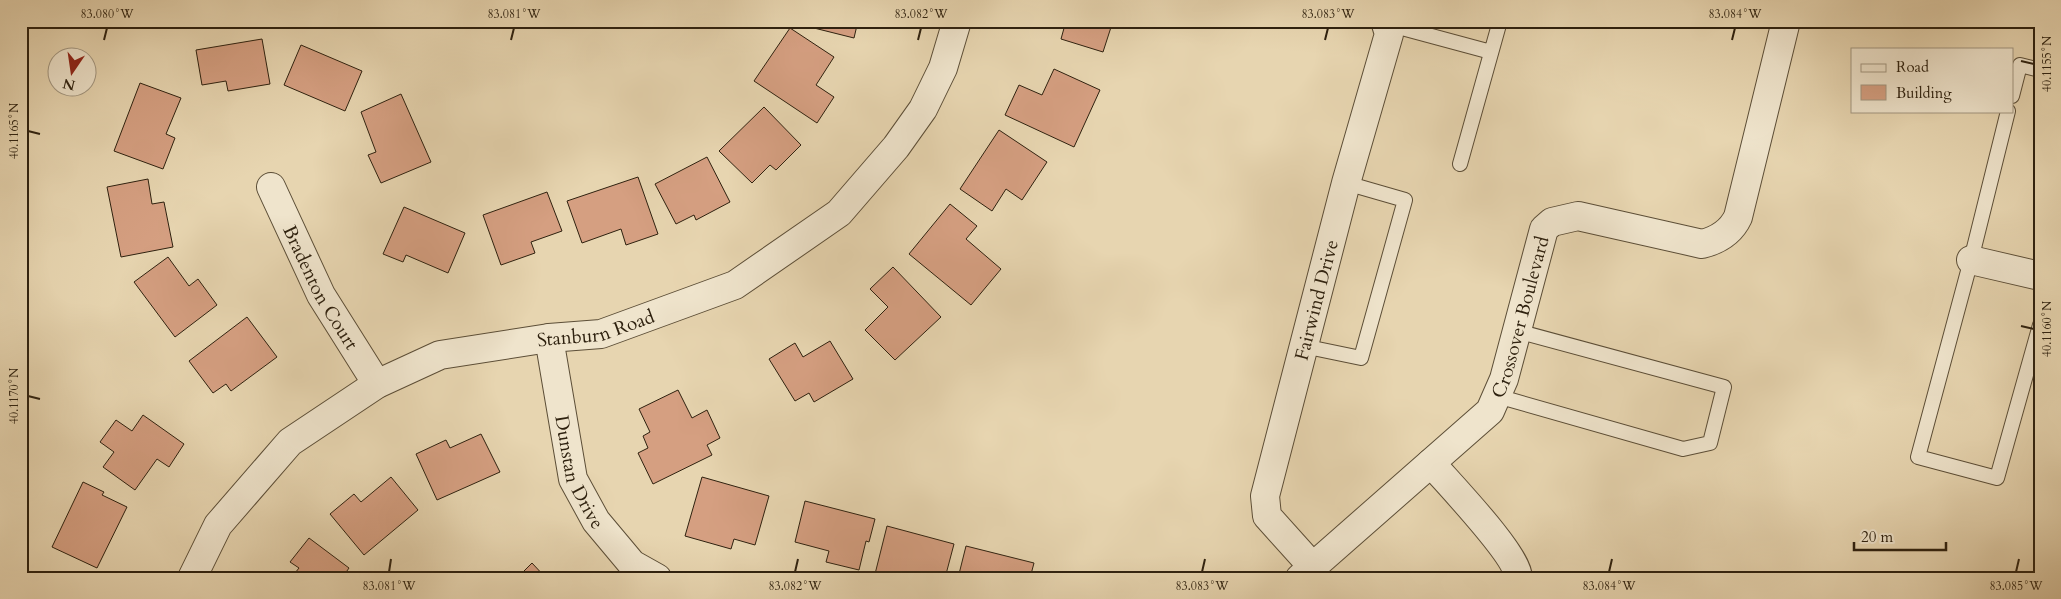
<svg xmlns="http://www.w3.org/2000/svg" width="2061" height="599" viewBox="0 0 2061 599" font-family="Cardo,serif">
<rect width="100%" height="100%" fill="#e7d5b0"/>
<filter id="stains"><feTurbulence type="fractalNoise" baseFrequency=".004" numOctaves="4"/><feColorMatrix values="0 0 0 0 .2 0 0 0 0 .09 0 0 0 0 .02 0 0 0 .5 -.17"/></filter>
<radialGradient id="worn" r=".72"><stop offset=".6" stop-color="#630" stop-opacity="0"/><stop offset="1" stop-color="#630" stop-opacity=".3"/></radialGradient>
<!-- building -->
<path fill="#d59f81" stroke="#2e210f" d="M815,21H858L854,38L814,28Z
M1066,21H1113L1103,52L1061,39Z
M790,28L834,57L816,85L834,97L817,123L754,81Z
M262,39L270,84L228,91L226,81L202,85L196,50Z
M301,45L362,71L345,111L284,85Z
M1054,69L1100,90L1074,147L1005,115L1019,85L1042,95Z
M140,83L181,98L166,134L175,138L163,169L114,151Z
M401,94L431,162L381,183L368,155L376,152L361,112Z
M764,107L801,145L776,170L770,165L752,183L719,151Z
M999,130L1047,162L1022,200L1006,189L992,211L960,189Z
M707,157L730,202L696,220L694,215L676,224L655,184Z
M638,177L658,234L626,245L621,229L582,243L567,201Z
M148,179L152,204L164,202L173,247L121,257L107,187Z
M547,192L562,231L531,242L535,253L501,265L483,215Z
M950,204L977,226L966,239L1001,269L971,305L909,254Z
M404,207L465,233L448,273L406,255L403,262L383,254Z
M168,257L189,286L198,279L217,305L175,337L134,282Z
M893,267L941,317L895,360L865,330L888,307L870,289Z
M247,317L277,357L231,391L226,384L213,393L189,361Z
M830,341L853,379L814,402L809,393L795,401L769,359L795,343L803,357Z
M678,390L692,418L707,410L720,438L707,445L712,455L653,484L638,453L648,448L643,436L650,432L639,409Z
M143,415L184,444L169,467L157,459L135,490L103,467L114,452L100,442L116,420L132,431Z
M481,434L500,472L437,500L416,454L446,440L450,448Z
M391,477L418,510L364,555L330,514L354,494L361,502Z
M702,477L769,496L755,545L734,539L731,549L685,536Z
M83,482L104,492L102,495L127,507L97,568L52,547Z
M805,501L875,519L869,542L866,541L859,570L826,562L829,551L795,542Z
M887,526L954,544L945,578H915L907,576V578H874Z
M309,538L349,568L342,578H291L299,568L290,562Z
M966,546L1034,563L1030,578H958Z
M532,563L546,578H517Z"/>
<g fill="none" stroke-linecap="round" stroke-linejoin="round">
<!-- service casing -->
<g stroke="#5c4e37" stroke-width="16">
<path id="service" d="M1387,24L1491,52
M2012,96L2020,65L2040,70
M2008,111L1971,260L1918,457L1997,478L2040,325
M1460,164L1500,21
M1303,346L1361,358L1405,200L1346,183
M1497,396L1683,449L1710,443L1724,387L1517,331"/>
</g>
<!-- minor casing -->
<g stroke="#5c4e37" stroke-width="30">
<g id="minor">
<path id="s1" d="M271,187L321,295L377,384"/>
<path d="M1971,260L2040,276"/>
<path id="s2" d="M549,338L573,479L596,521L632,564L657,578"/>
<path d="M1431,463C1448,483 1519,556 1518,578"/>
<path id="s3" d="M1312,566L1267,516L1265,496L1346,183L1389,34L1385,21"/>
<path id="s4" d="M192,578L218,525L290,442L377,384L440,355L549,338L601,334L735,285L839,213L896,147L923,109L943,68L957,21"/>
<path id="s5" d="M1300,578L1490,411L1504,379L1544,229L1552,222L1578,216L1702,244C1718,240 1731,232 1738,217L1786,21"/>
</g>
</g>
<!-- service -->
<use href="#service" stroke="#efe4cc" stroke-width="14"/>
<!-- minor -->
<use href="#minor" stroke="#efe4cc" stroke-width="28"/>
</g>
<!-- ticks -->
<path fill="none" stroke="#2e210f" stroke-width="2" d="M104,40L107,28M511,40L514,28M918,40L921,28M1325,40L1328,28M1732,40L1735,28M2021,61L2034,64M28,131L40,134M2021,326L2034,329M28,396L40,399M389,572L391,559M795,572L798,559M1202,572L1205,559M1609,572L1612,559M2016,572L2019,559"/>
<g text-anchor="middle" stroke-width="4" stroke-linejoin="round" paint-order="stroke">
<!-- street labels -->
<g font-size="19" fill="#2e210f" stroke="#efe4cc">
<text dy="7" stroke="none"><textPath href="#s1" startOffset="112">Bradenton Court</textPath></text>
<text dy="7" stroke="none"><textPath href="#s3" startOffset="290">Fairwind Drive</textPath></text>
<text dy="7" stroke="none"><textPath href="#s5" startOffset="352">Crossover Boulevard</textPath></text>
<text dy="7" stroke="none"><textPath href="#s4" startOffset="501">Stanburn Road</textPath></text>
<text dy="7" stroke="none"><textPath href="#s2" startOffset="138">Dunstan Drive</textPath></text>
</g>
</g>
<!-- margin -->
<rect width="2061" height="599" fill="none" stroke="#e7d5b0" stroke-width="55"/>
<!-- legend -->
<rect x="1851" y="48" width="162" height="65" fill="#efe4cc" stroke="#a29680"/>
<rect x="1861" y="64" width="25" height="8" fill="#efe4cc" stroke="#a29680"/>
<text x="1896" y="72" font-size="15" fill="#2e210f">Road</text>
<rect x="1861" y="85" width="25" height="15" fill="#d59f81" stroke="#a29680"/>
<text x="1896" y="98" font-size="15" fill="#2e210f">Building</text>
<!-- north arrow -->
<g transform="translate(72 72) rotate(193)"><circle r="24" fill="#efe4cc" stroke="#a29680"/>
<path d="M0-4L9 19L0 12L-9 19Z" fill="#8f2418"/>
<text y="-8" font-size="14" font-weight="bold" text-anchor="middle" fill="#2e210f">N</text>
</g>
<!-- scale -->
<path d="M1854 542v8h92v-8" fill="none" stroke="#2e210f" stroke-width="2.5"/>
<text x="1861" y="542" font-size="15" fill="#2e210f" stroke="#efe4cc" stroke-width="4" paint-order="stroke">20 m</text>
<rect x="28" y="28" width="2006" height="544" fill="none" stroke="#2e210f" stroke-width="2"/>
<g font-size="12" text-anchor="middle" fill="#2e210f">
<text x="107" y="18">83.080°W</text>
<text x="514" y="18">83.081°W</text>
<text x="921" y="18">83.082°W</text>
<text x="1328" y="18">83.083°W</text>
<text x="1735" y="18">83.084°W</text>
<text transform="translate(2047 64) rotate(-90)" y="4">40.1155°N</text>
<text transform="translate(14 131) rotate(-90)" y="4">40.1165°N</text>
<text transform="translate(2047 329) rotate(-90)" y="4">40.1160°N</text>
<text transform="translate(14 396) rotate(-90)" y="4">40.1170°N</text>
<text x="389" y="590">83.081°W</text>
<text x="795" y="590">83.082°W</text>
<text x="1202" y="590">83.083°W</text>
<text x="1609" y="590">83.084°W</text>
<text x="2016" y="590">83.085°W</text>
</g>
<rect width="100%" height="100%" filter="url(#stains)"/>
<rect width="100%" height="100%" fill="url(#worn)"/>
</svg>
